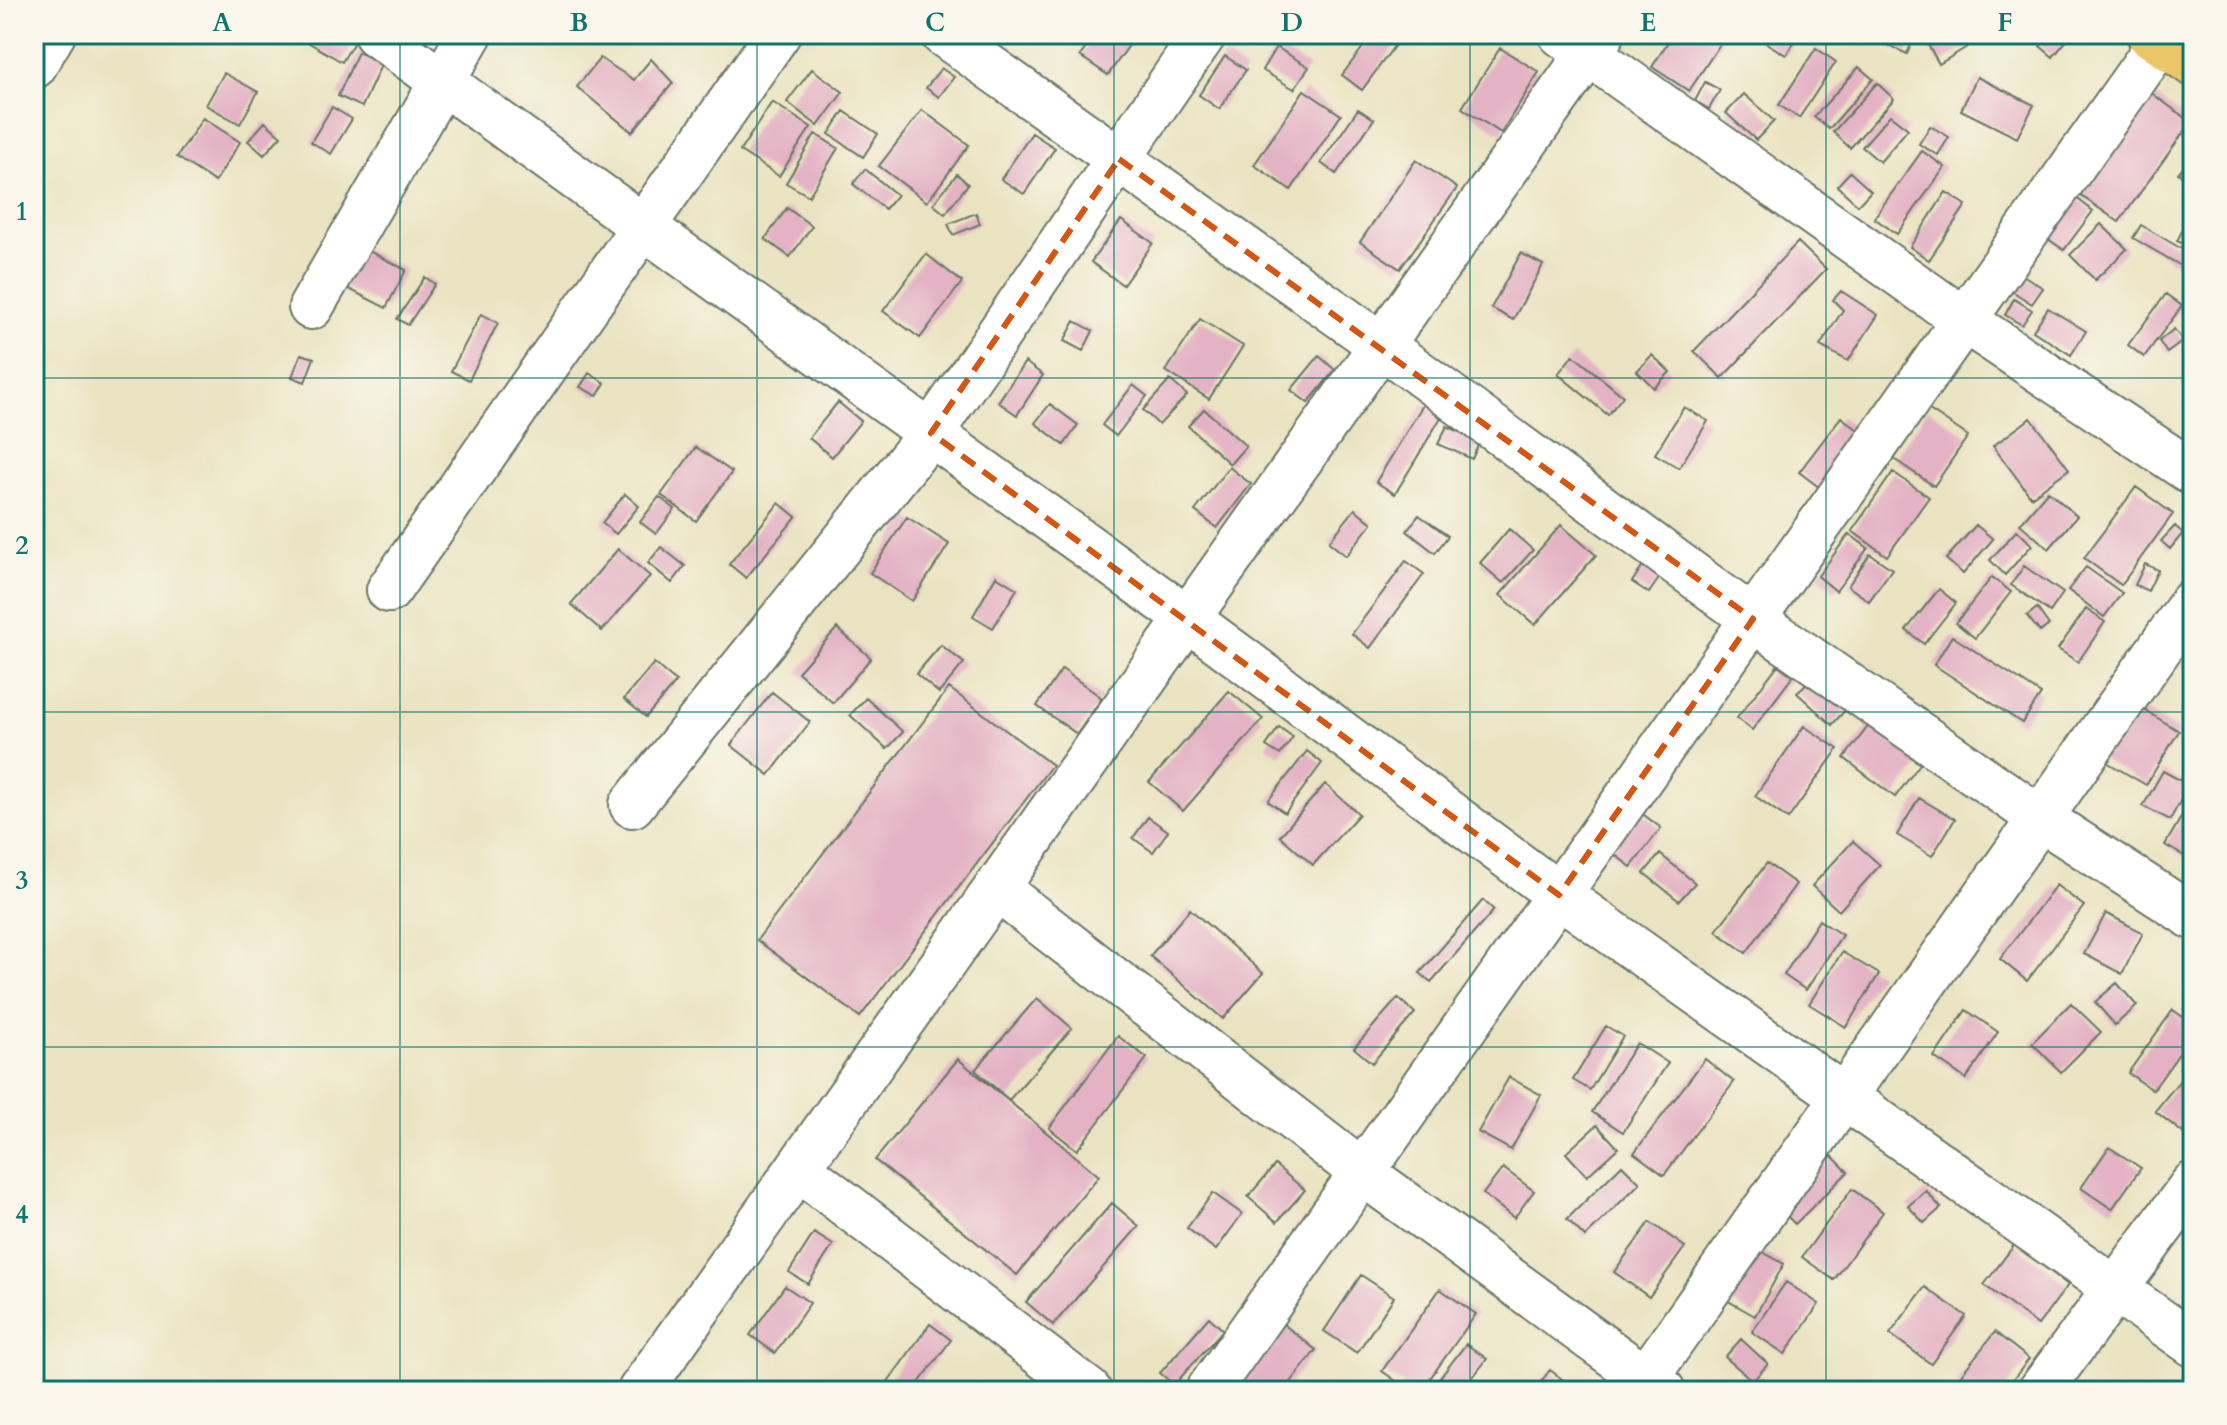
<svg xmlns="http://www.w3.org/2000/svg" width="2227" height="1425" viewBox="0 0 2227 1425" font-family="Cardo,serif">
<rect width="100%" height="100%" fill="#fbf7ec"/>
<filter id="ink" filterUnits="userSpaceOnUse"><feTurbulence type="fractalNoise" baseFrequency=".0125" numOctaves="2"/><feDisplacementMap in="SourceGraphic" scale="16" xChannelSelector="R" yChannelSelector="G"/><feConvolveMatrix kernelMatrix="1 2 1 2 8 2 1 2 1" color-interpolation-filters="sRGB"/></filter>
<filter id="wash" filterUnits="userSpaceOnUse"><feTurbulence type="fractalNoise" baseFrequency=".006" numOctaves="4" result="noise"/><feDisplacementMap in="SourceGraphic" scale="32" xChannelSelector="R" yChannelSelector="G"/><feGaussianBlur stdDeviation="1.8" result="paint"/><feColorMatrix in="noise" values="0 0 0 0 0 0 0 0 0 0 0 0 0 0 0 0 0 1.4 0 .05"/><feComposite in="paint" operator="in"/></filter>
<g filter="url(#wash)">
<rect width="100%" height="100%" fill="#eae3c1"/>
<g id="blocks">
<!-- building -->
<path fill="#e3b2c4" d="M294,34H341L354,42L342,62Z
M1096,34H1137L1108,75L1080,56Z
M1373,34H1403L1362,90L1342,75Z
M1673,34H1718L1724,38L1689,91L1652,67Z
M1752,34H1799L1786,55Z
M1890,34H1916L1907,54L1885,44Z
M1943,34H1970L1975,42L1939,64L1927,43Z
M2049,34H2072L2053,57L2040,46Z
M1276,47L1309,67L1294,89L1262,70Z
M1500,48L1539,72L1501,133L1462,108Z
M1816,48L1836,62L1799,118L1779,105Z
M358,52L382,63L362,107L338,96Z
M1225,56L1246,70L1219,109L1199,95Z
M600,58L634,80L651,59L673,83L632,132L577,87Z
M1859,67L1873,79L1829,129L1814,117Z
M941,68L954,77L939,97L926,88Z
M812,69L843,92L818,126L787,102Z
M224,73L258,92L240,124L206,105Z
M1977,77L2034,105L2017,138L1961,110Z
M1705,82L1720,90L1709,109L1695,101Z
M1877,83L1894,99L1850,148L1833,132Z
M1304,90L1341,115L1291,190L1254,165Z
M2150,92L2191,122L2119,222L2077,193Z
M1744,94L1774,121L1756,140L1726,113Z
M772,102L811,127L779,176L740,151Z
M332,107L352,119L331,154L311,142Z
M1358,109L1374,119L1336,174L1321,163Z
M922,110L969,145L927,202L879,166Z
M844,111L878,134L863,157L829,134Z
M1890,115L1908,129L1880,162L1862,147Z
M203,118L240,142L215,182L177,157Z
M265,122L281,136L264,155L248,141Z
M1930,126L1949,137L1938,155L1919,144Z
M1032,133L1055,148L1024,194L1001,179Z
M815,134L838,148L809,196L786,183Z
M1922,151L1945,167L1897,234L1874,218Z
M2193,155V186L2178,173Z
M1416,160L1457,188L1400,269L1360,242Z
M865,169L897,195L885,209L853,184Z
M1850,172L1871,191L1858,205L1837,186Z
M957,174L968,184L945,214L933,204Z
M1946,192L1966,205L1929,260L1910,247Z
M2074,196L2093,211L2064,250L2044,236Z
M787,208L812,226L790,257L765,239Z
M976,213L980,224L953,235L948,224Z
M1121,220L1153,243L1123,285L1091,262Z
M2186,223L2193,227V248L2177,241Z
M2101,224L2127,249L2095,280L2070,255Z
M2141,225L2192,255L2183,267L2133,238Z
M1798,242L1826,269L1722,378L1694,351Z
M363,248L406,270L386,308L343,286Z
M1521,253L1543,265L1513,320L1491,308Z
M926,254L962,282L920,338L883,311Z
M2023,275L2043,288L2032,304L2012,291Z
M425,277L435,284L408,325L397,319Z
M1841,291L1878,315L1848,361L1820,346L1843,310L1833,300Z
M2166,294L2182,306L2144,357L2128,345Z
M2014,299L2032,310L2022,325L2005,315Z
M2048,308L2086,331L2071,355L2033,331Z
M481,314L498,323L469,380L451,371Z
M1200,319L1243,346L1209,399L1166,371Z
M1075,321L1093,331L1083,351L1064,341Z
M2174,329L2183,341L2167,353L2159,341Z
M301,354L314,358L305,382L292,377Z
M1573,355L1623,396L1608,415L1558,374Z
M1652,355L1670,372L1654,388L1637,371Z
M1319,356L1335,370L1308,403L1291,390Z
M1025,362L1043,375L1017,415L998,402Z
M589,373L605,383L597,396L580,387Z
M1170,380L1187,395L1159,425L1143,410Z
M1133,385L1147,396L1116,436L1102,425Z
M838,402L861,421L832,457L809,438Z
M1424,403L1443,414L1395,494L1376,482Z
M1050,404L1078,425L1064,445L1035,423Z
M1684,407L1708,421L1679,468L1655,454Z
M1204,409L1246,446L1230,464L1188,426Z
M1928,409L1968,436L1934,486L1894,459Z
M1841,417L1870,439L1828,494L1799,472Z
M2031,418L2069,469L2031,497L1993,446Z
M1447,426L1480,441L1472,459L1438,444Z
M696,447L732,472L696,521L661,495Z
M1229,467L1251,484L1217,528L1195,511Z
M1893,472L1929,497L1887,556L1852,531Z
M2136,487L2173,514L2121,585L2084,558Z
M2048,491L2077,516L2049,549L2020,524Z
M625,494L639,506L616,534L602,523Z
M659,497L675,509L656,534L640,522Z
M779,503L796,517L746,578L729,564Z
M1355,509L1372,523L1346,556L1329,542Z
M1419,515L1448,536L1435,553L1407,531Z
M907,517L949,544L912,601L870,573Z
M1561,525L1596,555L1535,625L1500,595Z
M1976,525L1993,539L1963,574L1946,559Z
M2175,526L2183,533L2170,549L2161,541Z
M1509,529L1533,550L1503,583L1480,563Z
M2017,530L2032,545L2005,575L1990,560Z
M1849,534L1868,548L1836,591L1818,576Z
M661,547L685,566L672,583L648,563Z
M618,549L650,576L602,631L571,604Z
M1870,554L1892,569L1869,601L1848,586Z
M1649,556L1666,568L1649,593L1632,582Z
M1406,561L1424,574L1370,648L1352,634Z
M2145,564L2158,570L2148,591L2135,585Z
M2024,566L2063,593L2050,612L2011,585Z
M2086,567L2122,593L2104,617L2068,590Z
M996,576L1017,589L993,628L973,616Z
M1992,577L2011,592L1975,638L1956,623Z
M1939,589L1956,603L1924,644L1906,630Z
M2037,608L2049,625L2040,632L2027,616Z
M2086,609L2105,622L2078,662L2058,649Z
M837,628L871,658L833,703L798,672Z
M1952,636L2041,694L2022,723L1934,665Z
M941,645L964,663L939,693L916,674Z
M654,663L676,682L646,717L624,699Z
M1778,665L1793,676L1752,730L1737,718Z
M1062,669L1102,698L1077,734L1037,706Z
M1820,669L1855,699L1832,725L1797,693Z
M949,688L1052,765L860,1017L757,940Z
M1229,691L1263,719L1183,811L1149,782Z
M772,692L810,722L769,775L731,745Z
M866,698L903,732L887,749L850,715Z
M2131,702L2179,731L2146,785L2098,757Z
M1870,724L1920,764L1895,797L1844,758Z
M1804,726L1838,749L1788,819L1755,796Z
M1279,727L1293,737L1280,755L1266,746Z
M1307,751L1322,763L1285,813L1268,801Z
M2163,771L2189,785L2170,820L2143,806Z
M1325,784L1359,814L1313,865L1280,836Z
M1919,798L1955,819L1932,856L1897,835Z
M1640,812L1661,828L1631,867L1610,851Z
M2182,816L2193,823V852L2189,859L2165,845Z
M1148,817L1168,831L1153,852L1133,838Z
M1853,841L1880,865L1839,911L1812,886Z
M1660,854L1695,883L1679,901L1644,873Z
M1767,863L1796,884L1746,953L1716,931Z
M2056,885L2084,906L2027,981L2000,959Z
M1483,900L1494,910L1431,982L1420,973Z
M1190,909L1263,973L1223,1019L1150,956Z
M2106,913L2143,933L2122,974L2084,954Z
M1819,920L1842,935L1806,990L1784,975Z
M1842,952L1879,974L1846,1027L1809,1004Z
M2117,983L2137,1006L2115,1025L2095,1002Z
M1037,998L1072,1028L1009,1100L975,1070Z
M1398,998L1415,1013L1372,1063L1354,1048Z
M2071,1003L2101,1032L2061,1072L2032,1043Z
M1966,1010L1998,1032L1966,1079L1934,1057Z
M2173,1010L2193,1024V1034L2153,1090L2128,1073Z
M1606,1026L1623,1036L1590,1090L1573,1080Z
M1118,1036L1147,1058L1077,1150L1049,1128Z
M1637,1043L1668,1063L1623,1132L1592,1112Z
M958,1059L1099,1176L1017,1275L875,1160Z
M1705,1059L1734,1082L1664,1175L1634,1153Z
M2193,1064V1129L2187,1136L2155,1111Z
M1509,1077L1541,1095L1511,1150L1478,1132Z
M1597,1125L1618,1148L1587,1176L1566,1153Z
M2109,1147L2141,1168L2112,1209L2081,1188Z
M1828,1152L1848,1172L1795,1224L1775,1204Z
M1275,1165L1305,1190L1277,1222L1248,1197Z
M1622,1165L1640,1183L1585,1237L1567,1219Z
M1503,1168L1534,1191L1514,1218L1483,1194Z
M1852,1189L1883,1212L1834,1280L1802,1257Z
M1926,1191L1941,1208L1924,1223L1908,1206Z
M1213,1193L1242,1214L1216,1250L1187,1228Z
M1112,1203L1139,1226L1053,1325L1026,1302Z
M1650,1222L1685,1247L1649,1297L1614,1272Z
M814,1233L833,1245L808,1284L789,1272Z
M2015,1244L2068,1285L2038,1325L1984,1285Z
M1754,1247L1784,1264L1755,1316L1725,1299Z
M1361,1275L1394,1297L1357,1353L1324,1331Z
M1786,1282L1819,1304L1785,1354L1752,1332Z
M785,1286L810,1303L775,1353L750,1335Z
M1925,1287L1966,1316L1931,1364L1890,1334Z
M1440,1289L1476,1314L1421,1391H1410L1382,1371Z
M1209,1317L1223,1330L1174,1385L1160,1373Z
M1282,1323L1316,1350L1284,1391H1230Z
M930,1324L951,1340L913,1391H881Z
M1995,1332L2029,1359L2004,1391H1968L1956,1381Z
M1741,1339L1768,1364L1753,1381L1725,1357Z
M1466,1344L1487,1359L1462,1391H1430Z
M1550,1370L1578,1391H1534Z
M1762,1378L1782,1391H1753Z"/>
</g>
</g>
<g filter="url(#ink)">
<use href="#blocks" fill-opacity="0" stroke="#667765" stroke-width="2"/>
<g fill="none" stroke-linecap="round" stroke-linejoin="round">
<!-- street casing -->
<g stroke="#667765" stroke-width="48">
<path id="street" d="M376,34L1187,618L1559,895L2193,1344
M943,34L1381,345L1753,619L2040,818L2193,917
M1561,34L1964,320L2193,473
M34,66L53,34
M311,307L470,34
M389,590L778,34
M632,805L931,433L1204,34
M996,888L1363,1173L1663,1391
M798,1168L1089,1391
M640,1391L1602,34
M1208,1391L2166,34
M1637,1391L2193,601
M2040,1391L2193,1184"/>
</g>
<!-- primary casing -->
<g stroke="#667765" stroke-width="48">
<path id="primary" d="M2149,34L2193,64"/>
</g>
<!-- street -->
<use href="#street" stroke="#fff" stroke-width="44"/>
<!-- primary -->
<use href="#primary" stroke="#ebc669" stroke-width="44"/>
</g>
</g>
<!-- marked area -->
<path fill="none" stroke="#d45610" stroke-width="6" stroke-dasharray="16 10" stroke-linejoin="round" d="M1119,159L1753,619L1559,895L931,433Z"/>
<!-- grid -->
<path fill="none" stroke="#0f766e" stroke-width="2" stroke-opacity="0.55" d="M400,34V1391M757,34V1391M1114,34V1391M1470,34V1391M1826,34V1391M34,378H2193M34,712H2193M34,1047H2193"/>
<!-- margin -->
<rect width="2227" height="1425" fill="none" stroke="#fbf7ec" stroke-width="88"/>
<rect x="44" y="44" width="2139" height="1337" fill="none" stroke="#0f766e" stroke-width="3"/>
<g font-size="26" text-anchor="middle" font-weight="bold" fill="#0f766e">
<text x="222" y="31">A</text>
<text x="579" y="31">B</text>
<text x="935" y="31">C</text>
<text x="1292" y="31">D</text>
<text x="1648" y="31">E</text>
<text x="2005" y="31">F</text>
<text x="22" y="220">1</text>
<text x="22" y="554">2</text>
<text x="22" y="889">3</text>
<text x="22" y="1223">4</text>
</g>
</svg>
